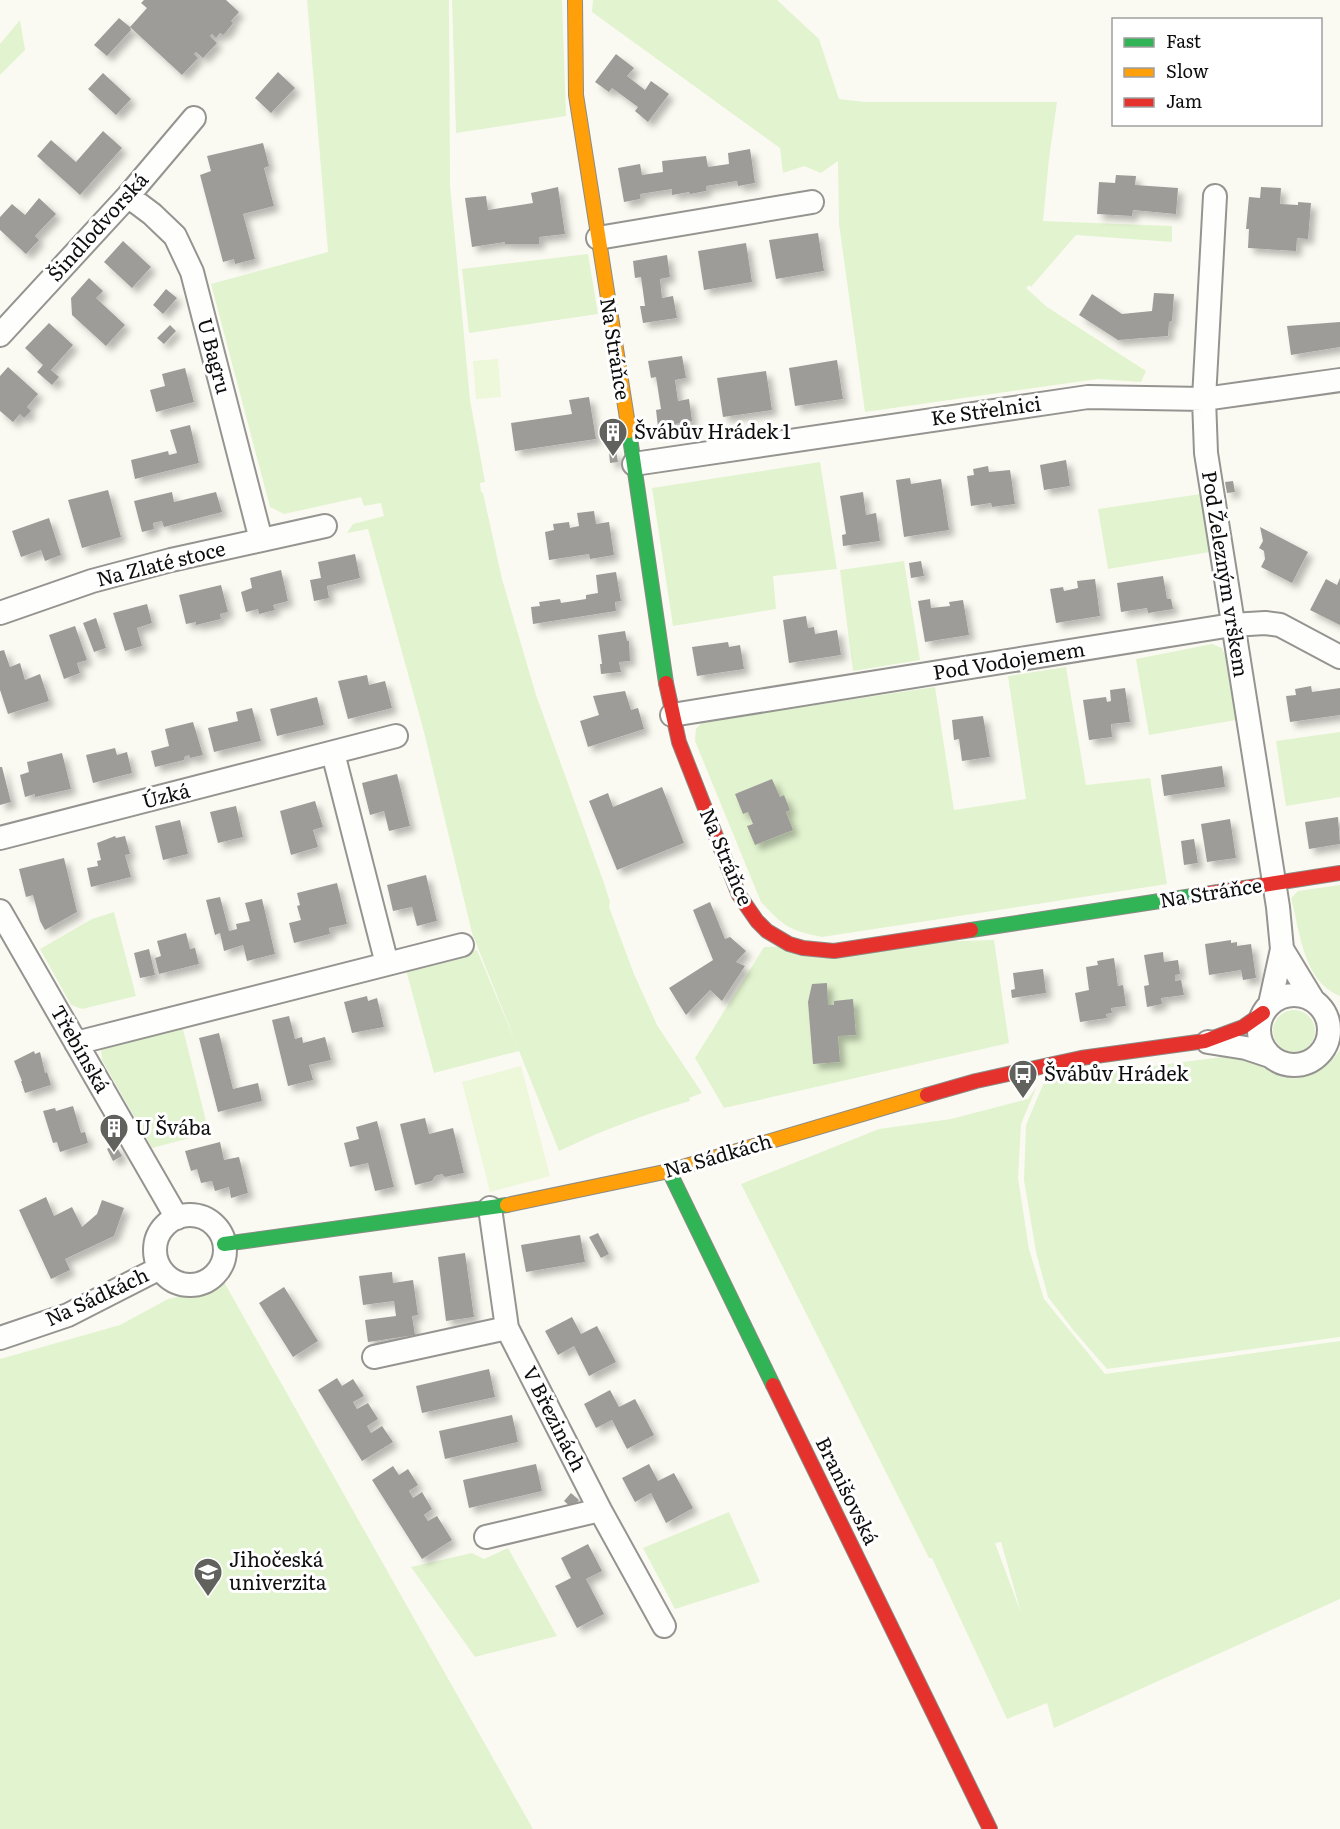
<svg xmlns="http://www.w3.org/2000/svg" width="1340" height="1829" viewBox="0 0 1340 1829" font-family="Literata,serif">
<defs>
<filter id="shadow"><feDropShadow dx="5.5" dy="5.5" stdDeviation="3" flood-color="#0004"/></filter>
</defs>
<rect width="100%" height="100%" fill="#fbfaf2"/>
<!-- green -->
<path fill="#e2f3cf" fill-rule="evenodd" d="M307,0H449L450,185L470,400L485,482L480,483L481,492L483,493L502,579L536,695L604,883L610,902L609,907L634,974L657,1025L702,1093L689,1098L690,1101C645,1114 601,1131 559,1151L472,933L424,732L368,529L347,533L353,524L384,516L381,503L364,506L361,497L284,514L270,507L211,284L328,252Z
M452,0H562L566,116L456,133Z
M593,0H777L819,39L839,99L865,102H1057L1049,159L1043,221L1172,226V242L1076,235L1031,287L1029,285L1026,288L1047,307L1146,371L1141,382L1098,379L865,412L839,224L838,161L821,173L804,166L783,173L780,148L592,12Z
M20,20L25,50L0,75V44Z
M588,254L598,314L469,333L462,269Z
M820,462L837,569L773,576L776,609L673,626L652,488Z
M1201,494L1210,552L1108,569L1098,509Z
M904,561L920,660L853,671L840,570Z
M1212,644L1222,648L1228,662L1236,720L1149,735L1136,659Z
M1066,667L1086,785L1150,778L1167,884L822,937C790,931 783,926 761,902L695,741L696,729L702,722L935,687L954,810L1026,799L1008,676Z
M1340,732V797L1286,806L1276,741Z
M1340,885V996C1303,982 1300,931 1291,898L1298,891Z
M114,912L136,996L82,1009L71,1005L40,949L92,919Z
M994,940L1009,1043L724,1108L695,1058L764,947Z
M477,950L519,1051L434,1073L406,970Z
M1273 1031a21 21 0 1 1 42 0a21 21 0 1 1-42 0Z
M182,1025L209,1133L152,1148L102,1060L101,1049L110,1043Z
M1340,1050V1337L1107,1369L1074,1331L1048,1297L1036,1252L1024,1180L1026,1125L1045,1080L1245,1054C1256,1062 1269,1073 1282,1077C1305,1083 1327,1068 1340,1050Z
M1037,1086L1021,1124L1018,1178L1029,1249L1044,1299L1105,1374L1340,1341V1599L1054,1728L1047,1703L1007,1719L932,1558H929L741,1184L879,1129L951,1119L1028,1099ZM1001,1542L1021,1613L995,1543Z
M224,1282L533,1829H0V1359L120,1325L168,1299L180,1296L190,1297L203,1295L215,1291Z
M729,1512L760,1582L675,1609L643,1548Z
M508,1548L557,1636L475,1657L411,1567L472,1553L484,1559Z"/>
<!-- pitch -->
<path fill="#edf7da" d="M498,359L501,397L476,399L473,361Z
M521,1066L550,1176L490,1192L462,1082Z"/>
<!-- building -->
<path fill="#9e9c98" filter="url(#shadow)" d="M144,0H226L239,12L231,21L233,23L226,32L223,35L220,33L216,38L212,34L210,36L217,43L203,58L196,52L194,54L198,58L182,75L130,27L131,30L107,56L94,45L119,18L130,27L147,8L141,3Z
M616,54L634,68L627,76L645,90L651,81L669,94L648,122L635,111L638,107L612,88L609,92L595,82Z
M278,72L295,88L271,113L255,98Z
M103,73L131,99L116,115L88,89Z
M103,131L122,148L80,195L37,156L51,140L76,162Z
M263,143L269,166L264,168L274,206L243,214L255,259L235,264L234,259L223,262L200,175L211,171L207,156Z
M750,149L755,183L738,186L737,181L706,186V191L690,194L689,192L672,195V189L640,194V199L624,202L618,168L640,164L642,175L663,172L662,161L706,156L708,167L729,164L728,153Z
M1116,175L1136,176L1135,185L1178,188L1176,214L1133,210L1132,216L1097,214L1099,182L1115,183Z
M558,187L565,234L539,237V244H505V242L472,247L465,198L486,196L488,210L533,203L531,193Z
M1261,187L1281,188L1280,204L1298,205V202L1311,203L1308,239L1297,238L1296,251L1248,248L1249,229H1246L1249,197L1260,198Z
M39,198L56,214L35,236L39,240L26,254L0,230V217L12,204L25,215Z
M818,233L824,271L776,279L769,240Z
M123,241L151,267L132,288L104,262Z
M746,243L752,282L704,290L698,251Z
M667,255L670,277L660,279L662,298L673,296L677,318L643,323L640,306H645L641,277L635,278L633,261Z
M89,278L103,291L96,298L125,325L106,346L72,315L71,298Z
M166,289L177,298L163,314L153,305Z
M1154,293L1174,294L1172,321L1169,322L1168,336L1118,340L1079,315L1092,294L1122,314L1152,311Z
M1340,322V347L1291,355L1287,326Z
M49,323L73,345L51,370L59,377L52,385L37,372L43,365L25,348Z
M170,325L176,331L164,344L157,338Z
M682,356L686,378L675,380L678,401L689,399L692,421L658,427L656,410L661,409L656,377L651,378L648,361Z
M837,360L843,399L795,406L789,368Z
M8,367L38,394L27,407L31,411L24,418L20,414L13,422L0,411V376Z
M185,368L194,402L156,412L150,390L165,386L162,374Z
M766,371L772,410L723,417L717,378Z
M589,397L596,439L515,451L511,423L572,414L569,400Z
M190,425L199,463L135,479L131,460L168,451L169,455L177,453L170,430Z
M616,451L618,462L610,463L609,452Z
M1066,460L1070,486L1044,490L1040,465Z
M988,466L989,472L1010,470L1015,504L992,507L991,503L971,506L967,476L974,475L973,469Z
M910,478L911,484L941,479L949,530L904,537L896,480Z
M1233,481L1235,492L1227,493L1225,482Z
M108,490L121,537L82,548L68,500Z
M172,492L174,502L216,492L222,512L164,527L162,521L153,523L154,529L142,532L134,501Z
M863,492L866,515L876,513L880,541L843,546L842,535L846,534L840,496Z
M594,511L596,524L609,522L614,555L590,559L589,554L549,560L545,532L554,530L553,524L569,522L570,528L579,526L577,513Z
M49,518L61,555L45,561L41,550L21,557L12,531Z
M1260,527L1308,552L1292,583L1261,567L1265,559L1264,551L1259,548L1263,541Z
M355,554L360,578L327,586L329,598L314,601L310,580L321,578L318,562Z
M921,561L924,576L911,578L909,563Z
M281,570L288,601L273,605L275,610L259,614L258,609L246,612L241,592L252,588L250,578Z
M616,572L621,601L615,602L616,611L533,624L531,607L540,606L539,602L560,599L561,603L586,599V595L598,593L596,575Z
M1163,576L1167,599H1171L1173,609L1148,613L1147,608L1121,612L1117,583Z
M1340,578V625L1310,610L1326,579L1337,585Z
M1095,579L1100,616L1056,623L1050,589L1063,587L1064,591L1078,588L1077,581Z
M221,585L228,612L220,614L221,619L196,625V622L186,624L179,595Z
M930,599L931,608L950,606L949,602L963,600L969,635L925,642L918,601Z
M147,604L152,623L137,628L142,646L125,651L113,613Z
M806,616L808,628L814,627L815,634L837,630L841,655L789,663L783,620Z
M96,618L106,648L94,652L83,623Z
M75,626L87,660L77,663L80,673L64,679L49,635Z
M625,631L627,641H629L630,661L619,662L621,672L601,674L600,664H602L598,635Z
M728,642L729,647L740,645L744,669L697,676L692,647Z
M4,650L10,667L20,663L25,680L40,674L49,701L8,714L0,690V651Z
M367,675L369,685L385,681L392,708L348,719L338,681Z
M1311,686L1312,692L1340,688V715L1290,722L1286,696L1296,695L1295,689Z
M1125,688L1130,722L1111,724L1112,737L1089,740L1083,700L1106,697L1107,702L1111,701L1110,690Z
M625,691L631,710L638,708L644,729L588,747L580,721L599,715L593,696Z
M317,697L324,725L277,736L270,709Z
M252,708L261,741L214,752L208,728L238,721L236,712Z
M983,716L990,757L962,761L959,739L954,740L952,720Z
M193,722L203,755L190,758L189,755L184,757V760L155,767L151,751L169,746L165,729Z
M115,748L117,755L127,752L132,773L93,783L86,755Z
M62,753L71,789L35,797V794L25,797L20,775L29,772L27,762Z
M1222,766L1225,787L1164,796L1161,775Z
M0,767H2L11,802L0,805Z
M397,774L410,826L389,831L384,811L370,815L362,783Z
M772,779L780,797L784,795L790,810L786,812L793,830L755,845L747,826L753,824L748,812L743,814L735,794Z
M662,787L684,843L617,870L589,801L608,793L613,807Z
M315,801L323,827L313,830L318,847L291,855L280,811Z
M236,806L243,837L218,843L210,812Z
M1338,817L1340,844L1309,849L1305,822Z
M1230,819L1236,858L1207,862L1201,824Z
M180,820L188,854L163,860L155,826Z
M115,836L116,838L125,836L130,854L125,855L131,877L91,887L87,868L98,866L97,861L101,860L97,843Z
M1194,839L1198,863L1184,865L1181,841Z
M64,858L77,912L45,930L40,921L33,895L26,897L19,869Z
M426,875L437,921L417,926L412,907L393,911L387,885Z
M337,883L347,924L329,928L330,934L294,943L289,923L301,920L297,906L300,905L297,893Z
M220,897L229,931L237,929L236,924L250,921L245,903L262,899L275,954L247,961L243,945L224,951L220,933L215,935L206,900Z
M710,902L725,939L730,937L746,951L736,962L745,966L722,1001L710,990L686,1015L669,988L713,960L693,910Z
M186,933L190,949L195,948L199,964L159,974L155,958L161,956L157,941Z
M1231,940V943L1237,942V946L1251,944L1256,978L1243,980L1241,970L1209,975L1205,944Z
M149,949L155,975L140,978L134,953Z
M1163,952L1164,962L1178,960L1180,974L1175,975V981L1181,980L1184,995L1161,998L1162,1004L1147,1007L1144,986L1149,985L1144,955Z
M1114,958L1118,986L1123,985L1126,1006L1111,1008L1112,1013L1106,1014L1107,1018L1080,1022L1075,993L1089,990L1086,967L1098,965L1097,961Z
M1043,969L1046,993L1012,998L1011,990L1015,989L1013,973Z
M827,983L828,1005H834V1001L853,999L856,1035L838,1036L840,1062L813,1064L808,1002L812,984Z
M367,996L368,1001L377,998L384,1027L352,1033L344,1002Z
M289,1016L295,1039L302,1037L303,1043L325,1037L331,1060L309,1065L313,1080L288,1086L272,1020Z
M219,1033L233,1089L258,1083L262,1101L218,1112L199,1038Z
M34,1051L35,1054L40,1052L45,1073L47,1072L51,1085L25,1093L21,1081H22L14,1061Z
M73,1106L81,1133L85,1132L88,1143L60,1152L57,1142L53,1143L43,1111L55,1108L56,1111Z
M425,1118L429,1134L453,1128L464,1173L445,1177L442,1174L435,1176L432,1181L415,1185L400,1124Z
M377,1121L394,1187L375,1191L368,1163L350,1167L344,1143L359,1139L356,1127Z
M220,1142L224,1160L239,1157L248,1193L231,1198L229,1187L215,1191L212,1181L201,1183L197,1169L191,1171L185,1151Z
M115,1144L122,1156L113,1161L107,1149Z
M46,1197L54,1216L72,1207L82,1227L97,1214L102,1200L124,1208L114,1236L65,1259L70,1270L51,1279L19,1210Z
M598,1233L609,1254L601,1258L589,1237Z
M580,1235L585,1262L526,1272L521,1245Z
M465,1253L474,1317L446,1321L438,1257Z
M392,1272L393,1283L413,1280L418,1315L412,1316L415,1335L368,1342L365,1320L396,1316L394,1301L363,1305L359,1276Z
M284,1287L318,1341L293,1357L259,1303Z
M572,1317L581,1334L597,1326L616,1362L589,1376L574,1346L558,1355L545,1331Z
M489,1369L495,1397L422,1413L416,1386Z
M337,1378L342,1386L353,1379L364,1396L353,1402L357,1409L368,1403L378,1419L367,1426L371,1433L382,1426L393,1442L362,1461L318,1390Z
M610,1390L619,1407L635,1399L654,1435L627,1449L612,1420L596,1428L584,1404Z
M512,1415L518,1442L445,1459L439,1431Z
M536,1464L542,1491L469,1508L463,1480Z
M649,1464L658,1481L674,1473L693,1508L666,1523L651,1493L635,1502L622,1478Z
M393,1466L399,1475L408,1469L418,1485L409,1491L413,1498L422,1492L432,1509L424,1515L428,1521L437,1516L452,1540L422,1559L372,1480Z
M571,1493L579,1500L572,1508L564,1501Z
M588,1544L602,1571L586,1579L604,1614L577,1628L555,1586L571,1578L561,1558Z"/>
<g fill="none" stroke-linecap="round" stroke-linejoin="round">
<!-- street casing -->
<g stroke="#959491" stroke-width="26">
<path id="street" d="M128,196L152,214L175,236L192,272L261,540
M1215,196L1204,399L1206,453L1278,907L1282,949L1270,1004
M598,238L812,202
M0,335L128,196L194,118
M634,464L1088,397L1204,399L1340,380
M0,613L92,581L171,560L325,526
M672,715L1232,625L1265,623L1280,625L1340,657
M333,753L387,964
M0,838L396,736
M0,911L177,1218
M1282,949L1313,1000
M1259 1030a35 35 0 1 1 70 0a35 35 0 1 1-70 0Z
M1208,1042L1246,1048L1270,1056
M76,1043L462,945
M490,1208L507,1328L600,1510L664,1626
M155 1250a35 35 0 1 1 70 0a35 35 0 1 1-70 0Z
M0,1338L68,1315L160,1268
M374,1357L507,1328
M486,1537L600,1510"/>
</g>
<!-- fast casing -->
<g stroke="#8b8b87" stroke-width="16">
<path id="fast" d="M629,431L666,683
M971,930L1199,895
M669,1171L773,1385
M224,1244L507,1205"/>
</g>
<!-- slow casing -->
<g stroke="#8b8b87" stroke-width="16">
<path id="slow" d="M575,0L576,95L629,431
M507,1205L669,1171L927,1095"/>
</g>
<!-- jam casing -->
<g stroke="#8b8b87" stroke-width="16">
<path id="jam" d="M666,683L679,742L739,895L757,921L767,931L789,944L803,948L834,951L971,930
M1199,895L1340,873
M927,1095L976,1081L1081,1058L1205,1041L1243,1027L1263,1013
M773,1385L990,1829"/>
</g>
<!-- street -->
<use href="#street" stroke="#fefefd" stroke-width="22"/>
<!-- fast -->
<use href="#fast" stroke="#30b455" stroke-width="14"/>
<!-- slow -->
<use href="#slow" stroke="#ff9f0a" stroke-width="14"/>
<!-- jam -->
<use href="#jam" stroke="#e5322d" stroke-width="14"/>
</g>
<!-- icons -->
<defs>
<g id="building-pin" transform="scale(1.5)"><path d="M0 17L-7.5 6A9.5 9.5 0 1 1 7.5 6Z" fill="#61615e" stroke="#fff"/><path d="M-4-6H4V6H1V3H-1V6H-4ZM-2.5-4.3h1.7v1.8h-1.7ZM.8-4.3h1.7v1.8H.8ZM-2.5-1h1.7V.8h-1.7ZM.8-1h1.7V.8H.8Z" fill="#fff"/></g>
<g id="bus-pin" transform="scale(1.5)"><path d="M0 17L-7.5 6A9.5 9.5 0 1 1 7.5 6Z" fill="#61615e" stroke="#fff"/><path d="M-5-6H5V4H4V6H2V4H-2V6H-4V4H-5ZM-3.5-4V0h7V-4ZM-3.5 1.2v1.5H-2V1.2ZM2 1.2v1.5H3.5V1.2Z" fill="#fff"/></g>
<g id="university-pin" transform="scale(1.5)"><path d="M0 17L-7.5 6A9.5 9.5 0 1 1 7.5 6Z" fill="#61615e" stroke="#fff"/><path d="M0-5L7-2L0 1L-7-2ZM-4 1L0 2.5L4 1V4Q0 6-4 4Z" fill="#fff"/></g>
</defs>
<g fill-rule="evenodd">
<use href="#building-pin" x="613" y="432"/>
<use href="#bus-pin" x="1023" y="1074"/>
<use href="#building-pin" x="114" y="1128"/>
<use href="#university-pin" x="208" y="1572"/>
</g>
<g text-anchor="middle" stroke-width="6" stroke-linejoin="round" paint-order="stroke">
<!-- street labels -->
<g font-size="20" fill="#0e0e0e" stroke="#fff">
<text transform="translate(98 227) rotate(-48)" y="7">Šindlodvorská</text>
<text transform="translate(615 349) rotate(81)" y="7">Na Stráňce</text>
<text transform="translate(214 356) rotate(75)" y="7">U Bagru</text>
<text transform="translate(986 411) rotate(-8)" y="7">Ke Střelnici</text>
<text transform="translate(161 564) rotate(-14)" y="7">Na Zlaté stoce</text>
<text transform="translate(1225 574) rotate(81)" y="7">Pod Železným vrškem</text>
<text transform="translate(1009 661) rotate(-9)" y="7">Pod Vodojemem</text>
<text transform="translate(166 796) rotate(-14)" y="7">Úzká</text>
<text transform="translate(726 857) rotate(67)" y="7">Na Stráňce</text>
<text transform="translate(1211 893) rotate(-9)" y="7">Na Stráňce</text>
<text transform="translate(80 1049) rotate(60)" y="7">Třebínská</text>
<text transform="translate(718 1156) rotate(-16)" y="7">Na Sádkách</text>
<text transform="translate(97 1297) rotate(-25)" y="7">Na Sádkách</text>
<text transform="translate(554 1419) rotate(63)" y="7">V Březinách</text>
<text transform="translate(847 1491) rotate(64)" y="7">Branišovská</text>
</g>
<!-- poi labels -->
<g font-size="20" fill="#0e0e0e" stroke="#fff" text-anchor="start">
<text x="634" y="439">Švábův Hrádek 1</text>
<text x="1044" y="1081">Švábův Hrádek</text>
<text x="135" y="1135">U Švába</text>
<text x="229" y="1567">Jihočeská<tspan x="229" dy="23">univerzita</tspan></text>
</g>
</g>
<!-- legend -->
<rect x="1112" y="18" width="210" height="108" fill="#ffffff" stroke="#9f9f9f" stroke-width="1.5"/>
<rect x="1124" y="38" width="30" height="9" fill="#30b455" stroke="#9f9f9f" stroke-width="1.5"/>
<text x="1166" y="48" font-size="18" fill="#0e0e0e">Fast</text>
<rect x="1124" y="68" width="30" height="9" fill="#ff9f0a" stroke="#9f9f9f" stroke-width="1.5"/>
<text x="1166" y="78" font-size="18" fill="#0e0e0e">Slow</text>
<rect x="1124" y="98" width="30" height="9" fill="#e5322d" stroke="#9f9f9f" stroke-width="1.5"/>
<text x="1166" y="108" font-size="18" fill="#0e0e0e">Jam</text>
</svg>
